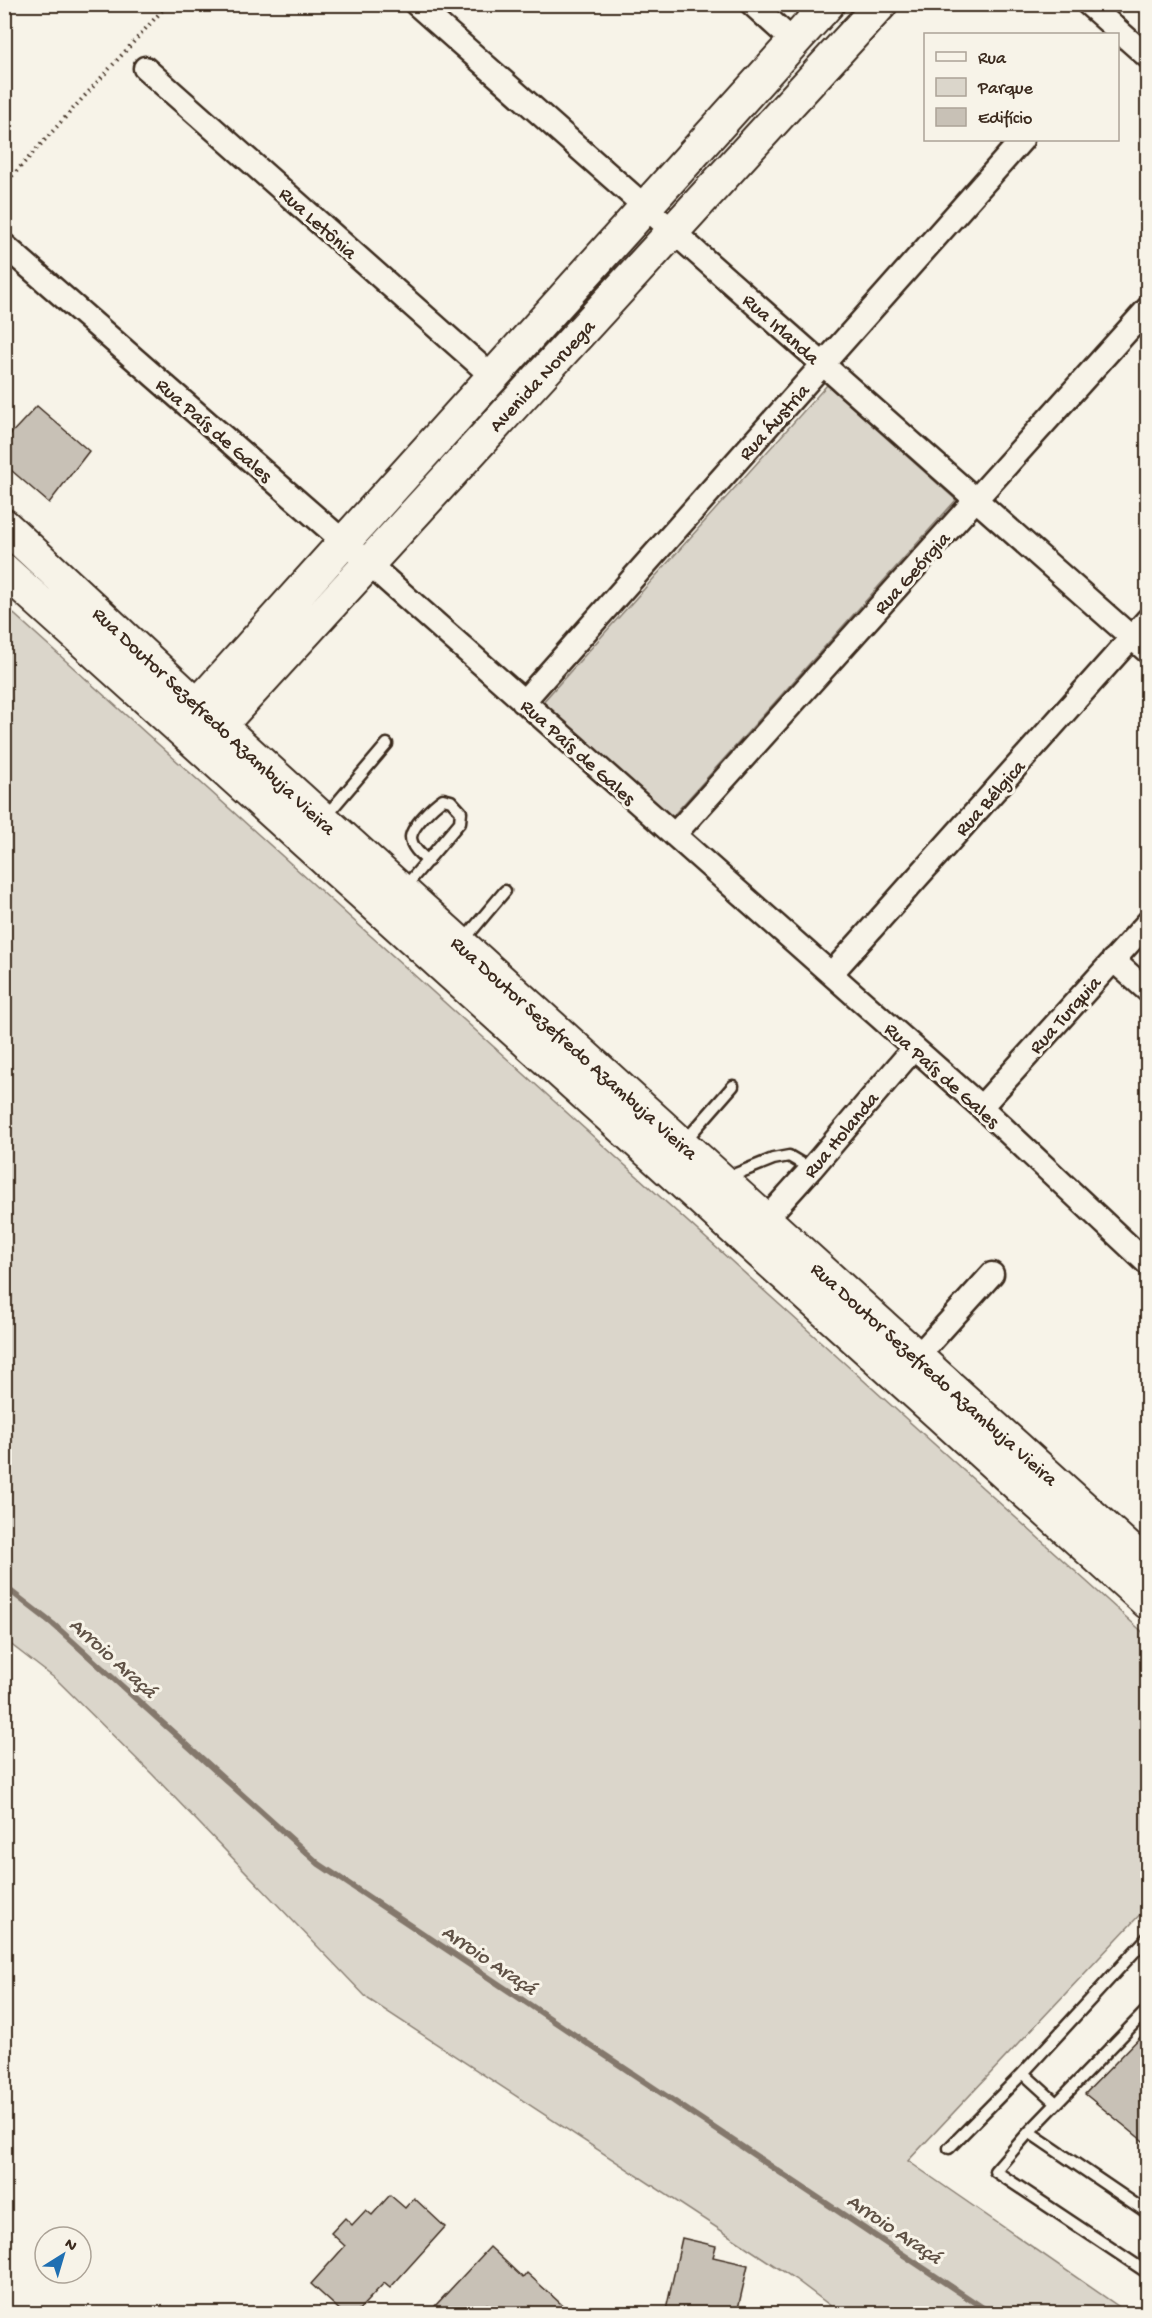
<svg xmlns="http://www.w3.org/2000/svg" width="1152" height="2318" viewBox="0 0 1152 2318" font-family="'Gochi Hand',sans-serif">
<rect width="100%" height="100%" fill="#f7f3e8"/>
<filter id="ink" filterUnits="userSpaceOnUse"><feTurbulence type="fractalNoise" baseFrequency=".0167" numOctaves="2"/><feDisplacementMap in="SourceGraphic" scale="12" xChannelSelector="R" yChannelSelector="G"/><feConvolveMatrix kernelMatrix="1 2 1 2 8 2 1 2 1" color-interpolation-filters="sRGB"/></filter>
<g filter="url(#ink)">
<!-- green -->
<path fill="#dbd6cb" stroke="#8b8074" stroke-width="1.5" d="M827,385L956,500L671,818L542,703Z
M5,606L1147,1636V1907L908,2161L1128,2313H840L795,2279L368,1999L152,1774L57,1680L5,1640Z"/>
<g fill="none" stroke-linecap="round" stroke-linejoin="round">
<!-- stream -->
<path stroke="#84786c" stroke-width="6" d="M4,1586L53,1624L319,1864L992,2314"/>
</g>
<!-- building -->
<path fill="#c8c1b6" stroke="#3b2a1e" stroke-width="1.5" d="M37,406L89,451L49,503L4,464V441Z
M1148,2029V2145L1085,2094Z
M390,2195L405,2208L414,2198L445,2227L390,2288L384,2283L356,2313H343L311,2284L345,2246L331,2233L345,2218L352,2225L366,2210L372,2215Z
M682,2238L716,2246L713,2257L748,2265L737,2313L704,2308L702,2313H683L666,2310Z
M490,2247L523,2278L527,2273L571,2313H498L487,2304L478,2313H443L435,2306Z"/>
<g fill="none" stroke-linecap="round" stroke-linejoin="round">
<!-- lane casing -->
<g stroke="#3b2a1e" stroke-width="15">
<path id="lane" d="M325,817L387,744
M404,888L460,822L461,812L451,801L443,799C434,805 412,826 411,837C411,847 421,855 428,861
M463,941L505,891
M684,1142L733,1086
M726,1178L773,1159L789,1156L811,1169
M1148,2009L1029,2132L1148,2213
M1056,2103L1023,2073L1148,1937
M1029,2132L995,2171L1148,2273
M949,2148L1023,2073"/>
</g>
<!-- street casing -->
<g stroke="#3b2a1e" stroke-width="27">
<path id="street" d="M416,4L1148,652
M752,4L794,42
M1088,4L1148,57
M145,68L493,377
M4,245L344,542L981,1107L1148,1264
M523,702L1022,140
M674,835L1148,308
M1113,960L1148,991
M831,974L1148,619
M981,1107L1148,922
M765,1220L811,1169L914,1048
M917,1357L992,1274"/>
</g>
<!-- secondary casing -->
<g stroke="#3b2a1e" stroke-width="36">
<path id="secondary" d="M4,525L197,705L1148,1566
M4,570L1148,1603
M184,720L828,4
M207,740L881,4"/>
</g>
<!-- path -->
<path stroke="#3b2a1e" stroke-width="4" stroke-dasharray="1.5 4.5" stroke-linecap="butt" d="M4,185L168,4"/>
<!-- lane -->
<use href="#lane" stroke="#f7f3e8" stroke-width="10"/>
<!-- street -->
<use href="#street" stroke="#f7f3e8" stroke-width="22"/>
<!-- secondary -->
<use href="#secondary" stroke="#f7f3e8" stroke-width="32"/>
</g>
</g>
<g text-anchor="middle" stroke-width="6" stroke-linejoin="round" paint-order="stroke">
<!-- street labels -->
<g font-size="20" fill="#3b2a1e" stroke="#f7f3e8">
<text transform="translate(319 222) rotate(42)" y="7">Rua Letônia</text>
<text transform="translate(782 328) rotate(42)" y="7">Rua Irlanda</text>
<text transform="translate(541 375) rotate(-47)" y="7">Avenida Noruega</text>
<text transform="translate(773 421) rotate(-48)" y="7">Rua Áustria</text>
<text transform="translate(215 429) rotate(41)" y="7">Rua País de Gales</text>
<text transform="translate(911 572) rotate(-48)" y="7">Rua Geórgia</text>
<text transform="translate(215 720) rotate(43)" y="7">Rua Doutor Sezefredo Azambuja Vieira</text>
<text transform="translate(579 751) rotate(42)" y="7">Rua País de Gales</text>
<text transform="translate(989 797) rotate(-48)" y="7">Rua Bélgica</text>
<text transform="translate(1064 1014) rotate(-48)" y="7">Rua Turquia</text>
<text transform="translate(575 1047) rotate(42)" y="7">Rua Doutor Sezefredo Azambuja Vieira</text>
<text transform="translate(943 1074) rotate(42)" y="7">Rua País de Gales</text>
<text transform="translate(840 1134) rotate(-50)" y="7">Rua Holanda</text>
<text transform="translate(935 1373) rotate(42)" y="7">Rua Doutor Sezefredo Azambuja Vieira</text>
</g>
<!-- water labels -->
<g font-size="21" font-style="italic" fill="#5f5145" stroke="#f7f3e8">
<text transform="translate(114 1657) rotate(42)" y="7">Arroio Araçá</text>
<text transform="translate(490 1959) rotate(34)" y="7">Arroio Araçá</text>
<text transform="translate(895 2228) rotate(34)" y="7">Arroio Araçá</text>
</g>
</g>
<!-- margin -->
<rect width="1152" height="2318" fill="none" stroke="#f7f3e8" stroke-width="24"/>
<rect x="12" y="12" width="1128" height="2294" fill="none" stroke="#3b2a1e" stroke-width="2" filter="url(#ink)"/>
<!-- legend -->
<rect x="924" y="33" width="195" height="108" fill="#f7f3e8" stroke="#aca397" stroke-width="1.5"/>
<rect x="936" y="52" width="30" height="9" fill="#f7f3e8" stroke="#aca397" stroke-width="1.5"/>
<text x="978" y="63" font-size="18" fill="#3b2a1e">Rua</text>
<rect x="936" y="78" width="30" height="18" fill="#dbd6cb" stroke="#aca397" stroke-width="1.5"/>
<text x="978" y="93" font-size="18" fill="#3b2a1e">Parque</text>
<rect x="936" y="108" width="30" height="18" fill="#c8c1b6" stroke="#aca397" stroke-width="1.5"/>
<text x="978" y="123" font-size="18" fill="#3b2a1e">Edifício</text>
<!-- north arrow -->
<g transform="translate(63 2255) rotate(37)"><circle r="28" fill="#f7f3e8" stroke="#aca397" stroke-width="1.5"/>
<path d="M0-4.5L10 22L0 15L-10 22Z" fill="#1f6fb2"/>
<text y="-9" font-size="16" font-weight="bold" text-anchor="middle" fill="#3b2a1e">N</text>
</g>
</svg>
